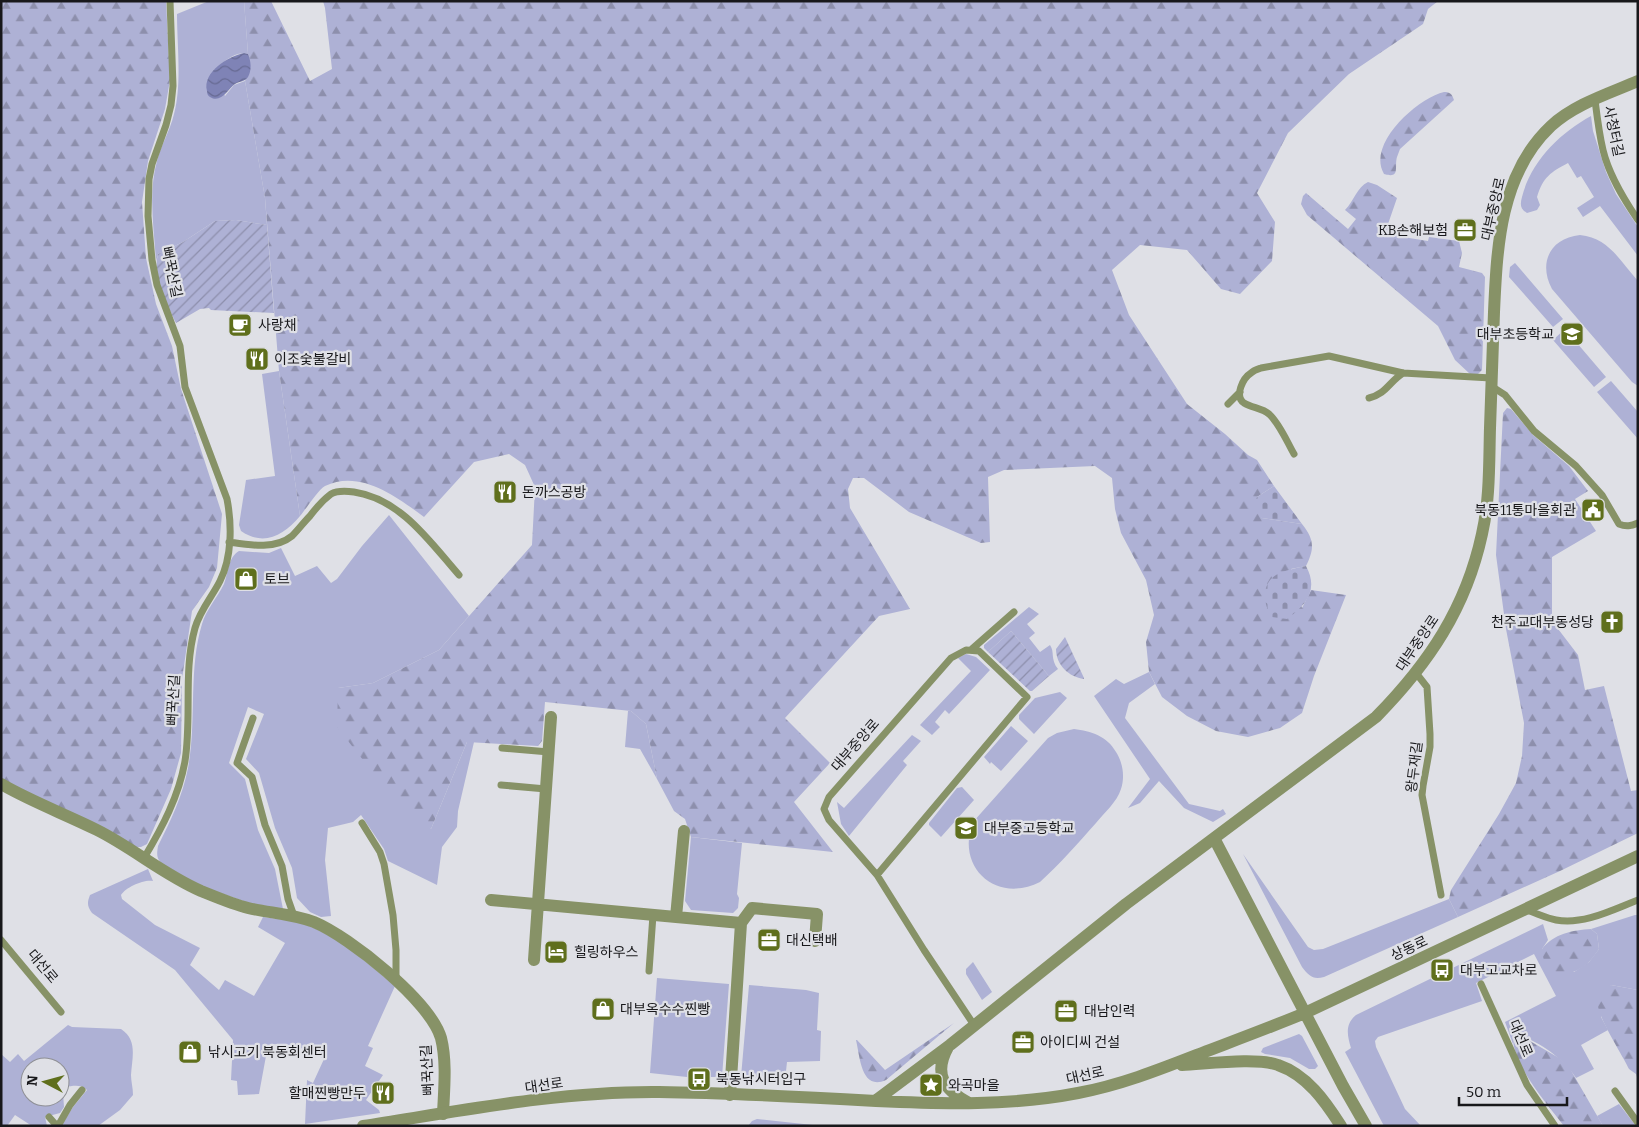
<svg xmlns="http://www.w3.org/2000/svg" width="1639" height="1127" viewBox="0 0 1639 1127" font-family="Bitter,'Noto Sans KR',serif">
<defs>
<pattern id="forest-firs" width="22" height="20" patternUnits="userSpaceOnUse" patternTransform="scale(1.25)"><rect width="22" height="20" fill="#aeb1d5"/><path d="M5 1l3.5 6h-7zM16 11l3.5 6h-7z" fill="#8d8fac"/></pattern>
<pattern id="cemetery-stones" width="16" height="16" patternUnits="userSpaceOnUse" patternTransform="scale(1.25)"><rect width="16" height="16" fill="#aeb1d5"/><path d="M2 7V4a2 2 0 0 1 4 0v3zM10 15v-3a2 2 0 0 1 4 0v3z" fill="#8d8fac"/></pattern>
<pattern id="garden-furrows" width="10" height="10" patternUnits="userSpaceOnUse" patternTransform="scale(1.25)"><rect width="10" height="10" fill="#aeb1d5"/><path d="M-1 1l2-2M0 10L10 0M9 11l2-2" fill="none" stroke="#8d8fac"/></pattern>
<pattern id="water-waves" width="16" height="10" patternUnits="userSpaceOnUse" patternTransform="scale(1.25)"><rect width="16" height="10" fill="#7f83b6"/><path d="M0 5q4-4 8 0t8 0" fill="none" stroke="#676a93"/></pattern>
</defs>
<rect width="100%" height="100%" fill="#dfe0e6"/>
<!-- grass -->
<path fill="#aeb1d5" fill-rule="evenodd" d="M209,1H244L248,54C235,50 223,63 214,70L225,96L234,85L245,81L265,198L267,225L236,220L215,221L183,242L158,254L156,261C154,229 148,193 157,161C161,145 170,131 174,114C182,85 177,45 177,14Z
M1591,116L1593,131L1606,172L1616,194L1638,227V256L1600,206L1583,217L1577,208L1594,197L1581,176L1577,178L1568,163C1551,172 1543,177 1537,197L1540,205L1537,210L1527,213C1520,209 1520,204 1522,197C1531,161 1560,133 1591,116Z
M1580,235C1609,238 1620,261 1638,281V386L1632,382L1552,289C1538,263 1550,238 1580,235Z
M1515,263L1563,319L1553,327L1509,277L1510,267Z
M1565,329L1606,377L1594,387L1553,340Z
M279,371L300,516C284,535 264,547 241,531L239,525L246,480L275,476L262,374Z
M1611,381L1638,412V439L1597,392Z
M389,515L469,616L439,650L373,683L338,688L431,829L467,742H474L458,811L457,827L442,847L437,885L388,861L384,849L361,815L353,822L328,828L325,860L331,916L321,917L310,912L297,898L292,868L275,828L259,773L246,759L264,714L248,707L229,763L245,779L258,830L275,869L283,909L249,903L200,886L161,863C156,857 157,853 158,846C170,822 183,795 188,768C197,721 188,670 202,624C206,610 217,598 224,584C228,574 228,557 239,551L269,553L281,548L295,576L317,566L331,583L337,579L362,546Z
M1029,607L1039,614L1027,624L1035,633L1029,638L1040,652L1050,645C1055,652 1050,659 1058,669L1049,676L1011,631L988,652L984,648V645Z
M966,654L976,657L990,670L949,714L945,710L935,722L940,727L932,735L920,725L971,671L958,658Z
M1149,672L1155,684L1129,703L1125,718L1189,804L1220,811L1223,809L1226,814L1213,822L1184,808L1159,781L1140,803L1128,808L1150,779L1094,696L1116,679L1124,684Z
M1060,692L1067,698L1034,734L1019,719V715L1035,698Z
M628,711H631L646,724L657,779L640,749L625,747Z
M1011,726L1028,741L1001,771L991,762L990,764L984,757Z
M1074,729C1091,731 1107,736 1116,752C1123,763 1125,777 1121,789C1117,802 1104,813 1096,823C1078,843 1060,864 1040,882C997,904 955,868 973,822L1048,738L1057,733Z
M912,735L921,741L903,761L907,765L849,836L841,824L837,802L844,808Z
M962,787L974,800L941,837L929,825V823L957,788Z
M691,837L742,843L737,894L739,898L738,908L733,913L691,910L685,901Z
M1243,854L1308,947L1314,950L1323,949L1449,899L1458,917L1324,977C1313,980 1309,976 1302,967Z
M148,869L153,881C144,879 126,887 121,895L122,899L155,925L200,948L190,965L219,990L225,980L254,996L285,943L258,927L263,917C278,919 295,920 309,926C339,937 371,966 395,986L368,1046L373,1048L365,1066L383,1075L366,1100L379,1110L380,1113L305,1124L307,1080L313,1083L324,1059L309,1050L288,1045L271,1044L269,1056H266L259,1094L238,1095L237,1081L231,1080L233,1040L175,970L92,913C87,906 87,903 90,895Z
M1635,915H1638V990L1611,985L1601,1017L1608,1030L1581,1045L1594,1069L1576,1078C1565,1060 1537,1039 1516,1035L1513,1038V1044L1505,1022L1556,996L1534,954L1476,983L1482,1001L1378,1037L1375,1041L1376,1047L1405,1109L1421,1126H1384L1345,1052L1351,1048C1347,1035 1345,1024 1356,1015L1543,924L1548,940L1542,949L1574,972L1589,962L1599,949L1597,934L1591,929Z
M973,962L992,992L982,1000L966,974V969Z
M657,978L729,984L722,1077H687L650,1073Z
M749,985L806,990L819,993L817,1030L821,1031L820,1061L787,1062L785,1080L741,1077Z
M68,1025L72,1027L121,1029C138,1040 132,1058 131,1075C131,1081 133,1088 133,1095L120,1110L98,1126H61L73,1107L87,1090C81,1084 73,1086 65,1087L63,1093L64,1107L60,1113L45,1117L47,1126H32L15,1115L7,1126H1V1054L10,1062L18,1054L24,1061ZM30,1067H60V1097H30Z
M1299,1034L1302,1036L1318,1066L1315,1069H1309L1290,1058L1265,1054L1261,1052L1263,1048Z
M1619,1104L1636,1126H1603L1597,1116Z
M757,1119L822,1126H748L752,1121Z"/>
<!-- forest -->
<path fill="url(#forest-firs)" d="M1,1H166L170,80L165,109L148,161L142,202L146,258L156,304L172,346L181,389L222,514L217,568L209,587L192,611L182,679L181,753L171,789L147,844L141,847H132L1,781Z
M244,1H271L310,81L332,69L325,8L323,1H1438L1428,9L1423,24L1349,74L1288,133L1257,193L1275,222L1272,261L1240,294L1221,289L1187,250L1140,245L1112,270L1129,315L1187,404L1225,434L1248,455L1257,460L1274,486L1257,497L1262,518L1302,524C1314,539 1315,548 1306,566L1291,569L1302,608L1311,590L1346,595L1314,676L1302,713L1280,728L1248,737L1216,731L1187,716L1162,697L1149,672L1146,642L1154,615L1146,580L1121,533L1115,509L1112,478L1095,466L1004,470L988,477L990,542L981,543L909,512L864,478H853L848,489L850,508L910,609L879,616L785,718L830,763L794,802L833,852L691,837L685,819L674,811L657,779L646,724L631,711L545,702L542,741L538,746L467,742L431,829L378,779L337,727L338,688L373,683L439,650L532,545L535,487L525,465L509,454L474,462L424,517C397,497 360,469 325,486C318,490 306,509 300,516L279,371L265,198L245,81C250,74 251,62 248,54Z
M1444,92C1450,92 1452,94 1454,100L1400,149C1399,152 1398,154 1397,157C1394,167 1401,179 1384,174C1366,144 1418,98 1444,92Z
M1368,182L1377,185L1397,198L1387,227L1407,234L1409,236V238L1428,241L1429,237L1459,241L1462,253L1459,267L1482,273L1485,277L1482,370L1478,374H1470L1455,360L1438,326L1307,215L1301,204L1303,196L1306,193L1348,229L1356,219L1345,210C1354,201 1357,187 1368,182Z
M1507,408L1511,409L1533,435L1569,466L1588,491L1575,499L1596,531L1552,557V621L1578,655L1585,690L1604,686L1631,791L1638,790V833L1560,871L1458,917L1449,899L1451,890L1499,814L1516,783L1522,756L1524,723L1506,629L1496,555L1503,413Z
M1591,929L1597,934L1599,949C1596,953 1593,958 1589,962C1581,970 1561,980 1550,971C1544,965 1543,957 1542,949C1553,934 1573,930 1591,929Z
M1611,985L1638,990V1080L1636,1074L1629,1069C1623,1056 1597,1016 1598,1004C1599,995 1605,990 1611,985Z
M954,1023L886,1080C861,1091 860,1057 856,1040H857L885,1070Z
M1516,1035L1523,1037L1559,1058L1569,1067L1603,1126H1564C1547,1104 1513,1065 1513,1038Z"/>
<!-- cemetery -->
<path fill="url(#cemetery-stones)" d="M1274,486L1302,524L1262,518L1253,508L1257,497Z
M1306,566C1319,590 1306,605 1287,619L1272,617C1263,605 1261,584 1276,575C1285,570 1296,568 1306,566Z"/>
<!-- garden -->
<path fill="url(#garden-furrows)" d="M236,220L267,225L274,313L211,310L209,308L200,309L176,323C167,304 152,276 158,254L183,242L215,221Z
M1011,631L1049,676L1032,691H1030L988,652Z
M1065,637L1084,678V679C1069,677 1056,665 1056,649Z"/>
<!-- water -->
<path fill="url(#water-waves)" d="M244,53L248,54C251,61 252,70 248,77C245,82 240,81 235,84C228,89 221,104 210,97C208,96 207,94 207,91C202,72 229,56 244,53Z"/>
<g fill="none" stroke-linecap="round" stroke-linejoin="round">
<!-- service -->
<path stroke="#879267" stroke-width="7" d="M1595,100C1597,116 1599,133 1603,150C1609,175 1623,198 1638,220
M1491,386L1505,395L1534,431L1576,466L1602,495L1619,524C1626,527 1631,526 1638,523
M1369,398C1386,394 1389,382 1403,373
M1228,404L1240,392
M1294,454C1287,442 1280,424 1269,414C1262,408 1252,408 1244,403C1234,396 1243,378 1251,373C1254,370 1258,369 1261,368L1329,356L1403,373L1491,378
M229,542C249,545 275,550 292,536C298,530 304,522 310,516C316,508 323,500 331,494C338,490 347,491 354,492C401,499 430,542 459,575
M972,649L1014,612
M1416,673L1427,687L1430,734V747L1423,786L1422,795L1441,895
M253,718L237,763L252,777L265,825L282,866L288,899L294,916
M502,748L549,752
M501,785L546,789
M362,823L380,852L384,864L393,915L396,950V979
M144,858C162,828 179,796 185,761C192,717 183,671 195,628C200,610 212,597 220,581C232,557 232,525 227,499L185,387L180,346L157,285L152,260L148,216L149,179L152,164L166,125L171,105L173,86L170,1
M877,875L1027,697L979,651L966,650L951,658L829,797L824,809L829,820L877,875L924,950L974,1025
M1526,910C1536,913 1546,918 1556,920C1584,925 1612,910 1638,900
M1,940L61,1012
M649,971L653,915
M1481,984L1527,1085L1555,1126
M1615,1091L1638,1123
M49,1117L57,1126
M58,1126L70,1105L82,1090"/>
<!-- minor -->
<path stroke="#879267" stroke-width="12" d="M1,784C32,802 65,814 97,830C133,848 164,875 201,891C216,897 232,904 248,908C270,913 293,914 314,922C350,937 430,1001 441,1038C447,1062 444,1090 443,1114
M491,900L741,923
M676,917L684,831
M534,960L551,717
M730,1095L741,923L752,908L817,914L815,941"/>
<!-- tertiary -->
<path stroke="#879267" stroke-width="12" d="M1214,838L1305,1013L1638,856
M948,1047C933,1074 944,1090 969,1103
M1182,1065C1206,1064 1257,1057 1278,1065C1307,1075 1325,1101 1341,1126
M875,1101L950,1045L1126,904L1376,717C1429,663 1466,608 1482,534C1490,499 1489,463 1490,428C1491,389 1493,351 1494,312C1497,246 1500,174 1551,126C1575,104 1608,94 1638,81
M363,1126C460,1111 561,1091 659,1092C732,1093 804,1097 876,1101C944,1104 1011,1106 1078,1093C1121,1085 1161,1069 1202,1053C1236,1040 1271,1027 1305,1013L1343,1086L1366,1126"/>
</g>
<!-- icons -->
<defs>
<g id="office-square" transform="scale(1.25)"><rect x="-9" y="-9" width="18" height="18" rx="4" fill="#5f6f1c" stroke="#dfe0e6"/><path d="M-6-3h4V-5.5h4V-3h4V5H-6ZM-1-4.5V-3h2v-1.5ZM-6 0V1H6V0Z" fill="#fff"/></g>
<g id="cafe-square" transform="scale(1.25)"><rect x="-9" y="-9" width="18" height="18" rx="4" fill="#5f6f1c" stroke="#dfe0e6"/><path d="M-5.5-4.5H6V0H3Q3 3.5 0 3.5H-2.5Q-5.5 3.5-5.5 0ZM3-3.2v2h1.7v-2ZM-6 4.5H4V6H-6Z" fill="#fff"/></g>
<g id="school-square" transform="scale(1.25)"><rect x="-9" y="-9" width="18" height="18" rx="4" fill="#5f6f1c" stroke="#dfe0e6"/><path d="M0-5L7-2L0 1L-7-2ZM-4 1L0 2.5L4 1V4Q0 6-4 4Z" fill="#fff"/></g>
<g id="restaurant-square" transform="scale(1.25)"><rect x="-9" y="-9" width="18" height="18" rx="4" fill="#5f6f1c" stroke="#dfe0e6"/><path d="M-5-6h1v4h1v-4h1v4h1v-4h1v5L-1.5 .5V6h-2V.5L-5-1ZM5-6V6H3V1.5H1.5Q1.5-4 5-6Z" fill="#fff"/></g>
<g id="civic-square" transform="scale(1.25)"><rect x="-9" y="-9" width="18" height="18" rx="4" fill="#5f6f1c" stroke="#dfe0e6"/><path d="M-.6-6.5H3V-4.5H.6V-3L4-1V1h2V6H-6V1h2V-1L-.6-3ZM-1.2 2.5V6h2.4V2.5Z" fill="#fff"/></g>
<g id="shop-square" transform="scale(1.25)"><rect x="-9" y="-9" width="18" height="18" rx="4" fill="#5f6f1c" stroke="#dfe0e6"/><path d="M-5-2.5h2.3a2.7 3.5 0 0 1 5.4 0H5L5.5 6h-11ZM-1.5-2.5h3a1.5 2.3 0 0 0-3 0Z" fill="#fff"/></g>
<g id="church-square" transform="scale(1.25)"><rect x="-9" y="-9" width="18" height="18" rx="4" fill="#5f6f1c" stroke="#dfe0e6"/><path d="M-1.2-6h2.4v3.5h3.3v2.4h-3.3V6h-2.4V-.1h-3.3v-2.4h3.3Z" fill="#fff"/></g>
<g id="hotel-square" transform="scale(1.25)"><rect x="-9" y="-9" width="18" height="18" rx="4" fill="#5f6f1c" stroke="#dfe0e6"/><path d="M-6-4.5h1.5V1H6V5H4.5V3h-9V5H-6ZM-4 0a1.8 1.8 0 1 1 3.6 0ZM.5 0V-2.5h3Q6-2.5 6 0Z" fill="#fff"/></g>
<g id="bus-square" transform="scale(1.25)"><rect x="-9" y="-9" width="18" height="18" rx="4" fill="#5f6f1c" stroke="#dfe0e6"/><path d="M-5-6H5V4H4V6H2V4H-2V6H-4V4H-5ZM-3.5-4V0h7V-4ZM-3.5 1.2v1.5H-2V1.2ZM2 1.2v1.5H3.5V1.2Z" fill="#fff"/></g>
<g id="sight-square" transform="scale(1.25)"><rect x="-9" y="-9" width="18" height="18" rx="4" fill="#5f6f1c" stroke="#dfe0e6"/><path d="M0-6L1.8-2.2L6-1.7L2.9 1.2L3.7 5.4L0 3.3L-3.7 5.4L-2.9 1.2L-6-1.7L-1.8-2.2Z" fill="#fff"/></g>
</defs>
<g fill-rule="evenodd">
<use href="#office-square" x="1465" y="230"/>
<use href="#cafe-square" x="240" y="325"/>
<use href="#school-square" x="1572" y="334"/>
<use href="#restaurant-square" x="257" y="359"/>
<use href="#restaurant-square" x="505" y="492"/>
<use href="#civic-square" x="1593" y="510"/>
<use href="#shop-square" x="246" y="579"/>
<use href="#church-square" x="1612" y="622"/>
<use href="#school-square" x="966" y="828"/>
<use href="#office-square" x="769" y="940"/>
<use href="#hotel-square" x="556" y="952"/>
<use href="#bus-square" x="1442" y="970"/>
<use href="#shop-square" x="603" y="1009"/>
<use href="#office-square" x="1066" y="1011"/>
<use href="#office-square" x="1023" y="1042"/>
<use href="#shop-square" x="190" y="1052"/>
<use href="#bus-square" x="699" y="1079"/>
<use href="#sight-square" x="931" y="1085"/>
<use href="#restaurant-square" x="383" y="1093"/>
</g>
<g text-anchor="middle" stroke-width="4.5" stroke-linejoin="round" paint-order="stroke">
<!-- street labels -->
<g font-size="14" fill="#18181b" stroke="#dfe0e6">
<text transform="translate(1614 131) rotate(78)" y="5">사청터길</text>
<text transform="translate(1493 209) rotate(-77)" y="5">대부중앙로</text>
<text transform="translate(172 272) rotate(78)" y="5">뻐꾹산길</text>
<text transform="translate(1417 643) rotate(-56)" y="5">대부중앙로</text>
<text transform="translate(173 700) rotate(-87)" y="5">뻐꾹산길</text>
<text transform="translate(855 745) rotate(-49)" y="5">대부중앙로</text>
<text transform="translate(1414 767) rotate(-83)" y="5">왕두재길</text>
<text transform="translate(1409 948) rotate(-25)" y="5">상동로</text>
<text transform="translate(43 966) rotate(50)" y="5">대선로</text>
<text transform="translate(1521 1038) rotate(67)" y="5">대선로</text>
<text transform="translate(427 1070) rotate(-93)" y="5">뻐꾹산길</text>
<text transform="translate(1085 1075) rotate(-12)" y="5">대선로</text>
<text transform="translate(544 1085) rotate(-8)" y="5">대선로</text>
</g>
<!-- poi labels -->
<g font-size="14" fill="#18181b" stroke="#dfe0e6" text-anchor="start">
<text x="1448" y="235" text-anchor="end">KB손해보험</text>
<text x="258" y="330">사랑채</text>
<text x="1554" y="339" text-anchor="end">대부초등학교</text>
<text x="274" y="364">이조숯불갈비</text>
<text x="522" y="497">돈까스공방</text>
<text x="1576" y="515" text-anchor="end">북동11통마을회관</text>
<text x="264" y="584">토브</text>
<text x="1594" y="627" text-anchor="end">천주교대부동성당</text>
<text x="984" y="833">대부중고등학교</text>
<text x="786" y="945">대신택배</text>
<text x="574" y="957">힐링하우스</text>
<text x="1460" y="975">대부고교차로</text>
<text x="620" y="1014">대부옥수수찐빵</text>
<text x="1084" y="1016">대남인력</text>
<text x="1040" y="1047">아이디씨 건설</text>
<text x="208" y="1057">낚시고기 북동회센터</text>
<text x="716" y="1084">북동낚시터입구</text>
<text x="948" y="1090">와곡마을</text>
<text x="366" y="1098" text-anchor="end">할매찐빵만두</text>
</g>
</g>
<!-- border -->
<rect width="1639" height="1127" fill="none" stroke="#18181b" stroke-width="5"/>
<!-- north arrow -->
<g transform="translate(45 1082) rotate(276)"><circle r="24" fill="#dfe0e6" stroke="#8f9095"/>
<path d="M0-4L9 19L0 12L-9 19Z" fill="#5f6f1c"/>
<text y="-8" font-size="14" font-weight="bold" text-anchor="middle" fill="#18181b">N</text>
</g>
<!-- scale -->
<path d="M1459 1097v8h108v-8" fill="none" stroke="#18181b" stroke-width="2.5"/>
<text x="1466" y="1097" font-size="15" fill="#18181b" stroke="#dfe0e6" stroke-width="4" paint-order="stroke">50 m</text>
</svg>
